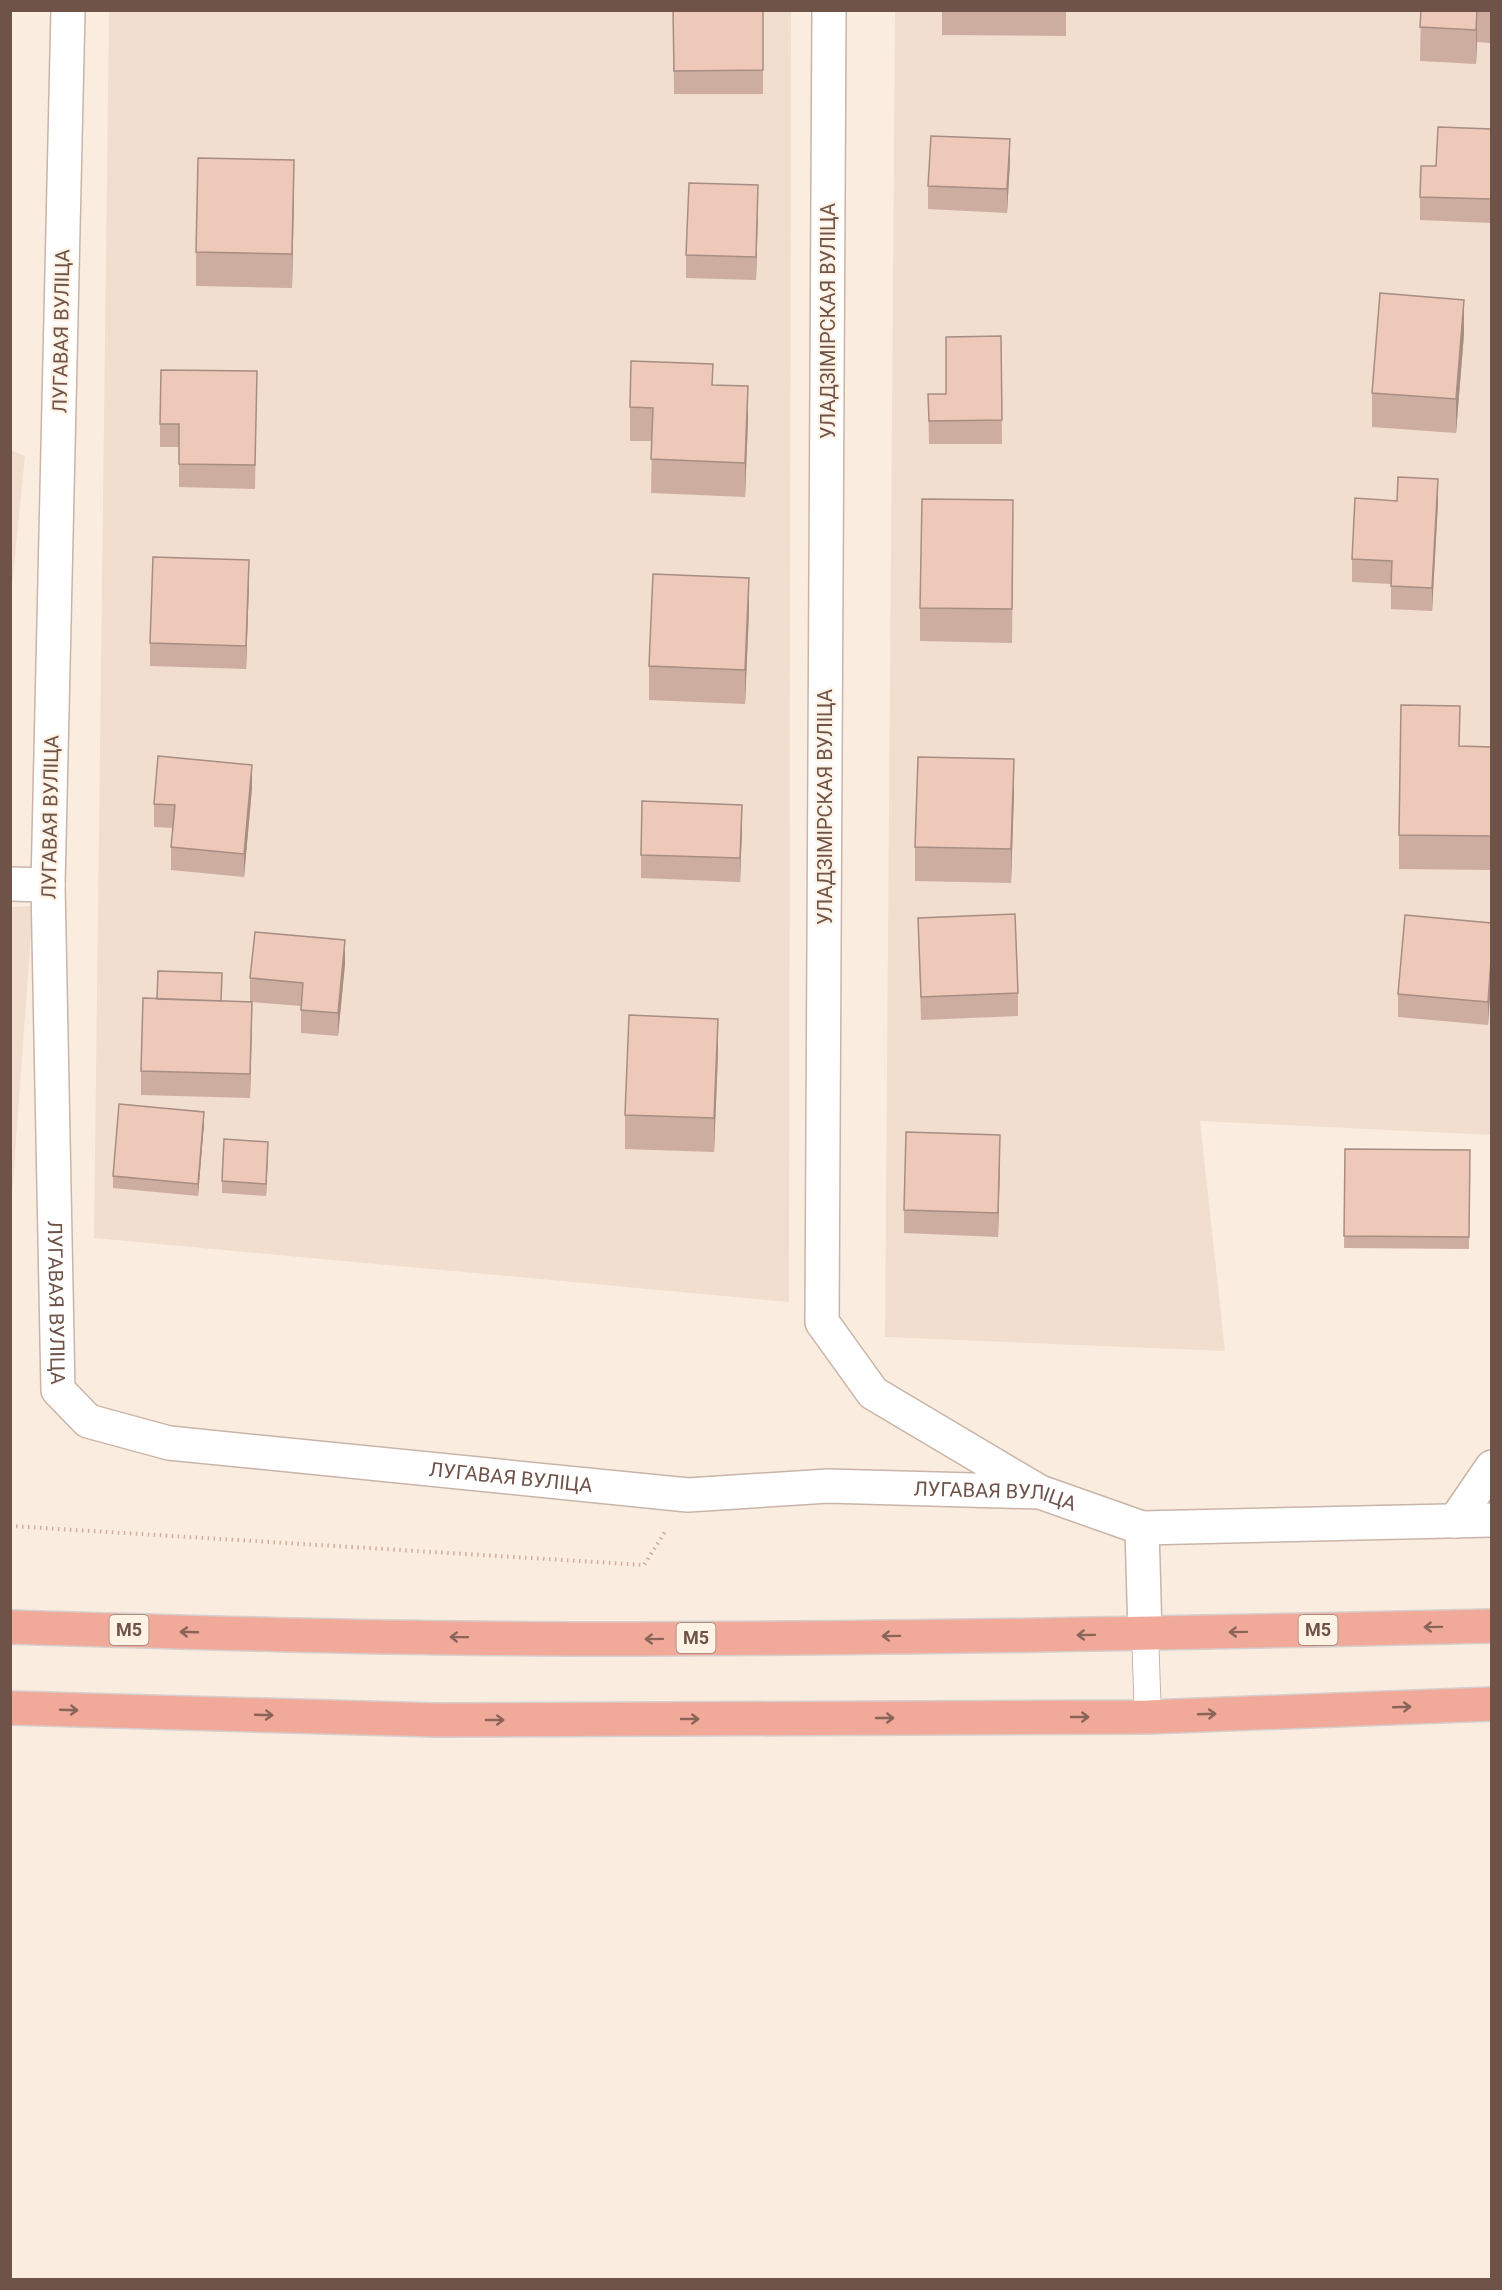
<svg xmlns="http://www.w3.org/2000/svg" width="1502" height="2290" viewBox="0 0 1502 2290" font-family="Roboto,sans-serif">
<rect width="100%" height="100%" fill="#faede0"/>
<!-- residential -->
<path fill="#f1decf" d="M109,11H791L789,1302L94,1238Z
M895,11H1491V1135L1200,1121L1225,1351L885,1337Z
M11,450L25,456L11,597V449Z
M33,906L11,1210V907Z"/>
<g fill="none" stroke-linecap="round" stroke-linejoin="round">
<!-- lane casing -->
<g stroke="#c9b4a8" stroke-width="28">
<path id="lane" d="M1145,1634L1148,1717"/>
</g>
<!-- street casing -->
<g stroke="#c9b4a8" stroke-width="36">
<g id="street">
<path id="s1" d="M68,10L48,885L58,1390L88,1421L169,1443L688,1495L828,1486L1040,1492L1142,1528L1492,1520"/>
<path d="M829,10L822,1322L873,1393L1038,1491"/>
<path d="M10,884L48,885"/>
<path d="M1455,1521L1492,1467"/>
<path d="M1142,1528L1145,1634"/>
</g>
</g>
<!-- highway casing -->
<g stroke="#d7cfcc" stroke-width="36">
<path id="highway" d="M10,1627C206,1633 402,1639 598,1639C896,1639 1194,1633 1492,1626
M10,1708L436,1720L1148,1717L1492,1704"/>
</g>
<!-- path -->
<path stroke="#d2ad9d" stroke-width="4" stroke-dasharray="1.5 4.5" stroke-linecap="butt" d="M10,1526L644,1565L665,1532"/>
<!-- lane -->
<use href="#lane" stroke="#fff" stroke-width="26"/>
<!-- street -->
<use href="#street" stroke="#fff" stroke-width="33"/>
<!-- highway -->
<use href="#highway" stroke="#f1a99a" stroke-width="33"/>
</g>
<!-- wall -->
<path fill="#cdad9f" d="M673,10H763V94H674Z
M942,10H1066V36L942,35Z
M1421,10H1491V43L1477,42L1476,64L1420,61Z
M1491,129V223L1420,220V197L1436,166Z
M1010,162L1007,213L928,209V186Z
M294,194L292,288L196,286V252Z
M758,208L756,280L686,278V255Z
M1464,334L1456,433L1372,427V393Z
M1001,336L1002,444H929L928,394H946Z
M257,371L255,489L179,487V447H160V424Z
M713,385L748,420L745,497L651,493L652,441H630V407Z
M1438,503L1432,611L1391,609V584L1352,582V559Z
M1013,534L1012,643L920,641V608Z
M249,583L246,669L150,666V643Z
M749,612L745,704L649,700V666Z
M1460,746L1491,747V870L1399,869V835Z
M252,788L244,877L171,870V847L173,828L154,827V804Z
M1014,793L1011,883L915,881V847Z
M742,828L740,882L641,878V855Z
M918,918L1018,993V1016L921,1020Z
M1491,923L1488,1025L1398,1017V994Z
M345,964L338,1036L301,1033V1006L252,1002L250,1098L141,1095V1071L221,1001L250,1002V978Z
M718,1053L714,1152L625,1149V1115Z
M204,1124L198,1196L113,1188V1176Z
M1345,1149L1470,1150L1469,1249L1344,1248Z
M268,1154L266,1196L222,1193V1181Z
M1000,1158L998,1237L904,1233V1210Z"/>
<!-- shaded-wall -->
<path fill="#a78d82" d="M1477,10V42L1476,64V30Z
M1010,139V162L1007,213V189Z
M294,160V194L292,288V254Z
M758,185V208L756,280V257Z
M1464,300V334L1456,433V399Z
M748,386V420L745,497V463Z
M1438,479V503L1432,611V588Z
M249,560V583L246,669V646Z
M749,578V612L745,704V670Z
M1014,759V793L1011,883V849Z
M252,765V788L244,877V854Z
M742,805V828L740,882V858Z
M345,940V964L338,1036V1013Z
M1491,960V984L1488,1025V1002Z
M252,1002V1025L250,1098V1074Z
M718,1019V1053L714,1152V1118Z
M204,1112V1124L198,1196V1184Z
M1000,1135V1158L998,1237V1213Z
M268,1142V1154L266,1196V1184Z"/>
<!-- building -->
<path fill="#eec9b9" stroke="#a78d82" stroke-width="1.5" d="M673,10H763V70L674,71Z
M1421,10H1477L1476,30L1420,27Z
M1438,127L1491,129V199L1420,197L1421,166H1436Z
M931,136L1010,139L1007,189L928,186Z
M198,158L294,160L292,254L196,252Z
M689,183L758,185L756,257L686,255Z
M1380,293L1464,300L1456,399L1372,393Z
M1001,336L1002,420L929,421L928,394H946V337Z
M631,361L713,364L712,385L748,386L745,463L651,459L653,408L630,407Z
M161,370L257,371L255,465L179,464V424H160Z
M1398,477L1438,479L1432,588L1391,586L1392,561L1352,559L1355,498L1397,501Z
M922,499L1013,500L1012,609L920,608Z
M153,557L249,560L246,646L150,643Z
M653,574L749,578L745,670L649,666Z
M1401,705L1460,706L1459,746L1491,747V836L1399,835Z
M158,756L252,765L244,854L171,847L175,805L154,804Z
M918,757L1014,759L1011,849L915,847Z
M642,801L742,805L740,858L641,855Z
M1015,914L1018,993L921,997L918,918Z
M1405,915L1491,923V960L1488,1002L1398,994Z
M255,932L345,940L338,1013L301,1010L303,983L250,978Z
M158,971L222,973L221,1001L157,999Z
M143,998L252,1002L250,1074L141,1071Z
M629,1015L718,1019L714,1118L625,1115Z
M119,1104L204,1112L198,1184L113,1176Z
M906,1132L1000,1135L998,1213L904,1210Z
M224,1139L268,1142L266,1184L222,1181Z
M1345,1149L1470,1150L1469,1237L1344,1236Z"/>
<!-- one-way arrows -->
<defs><path id="oneway-shaft" d="M-6 0H5M1.5-3L5.5 0L1.5 3" fill="none" stroke-width="1.6" stroke-linecap="round" stroke-linejoin="round" transform="scale(1.5)"/></defs>
<g stroke="#896459">
<use href="#oneway-shaft" transform="translate(1433 1627) rotate(179)"/>
<use href="#oneway-shaft" transform="translate(189 1632) rotate(-178)"/>
<use href="#oneway-shaft" transform="translate(1238 1632) rotate(179)"/>
<use href="#oneway-shaft" transform="translate(1086 1635) rotate(179)"/>
<use href="#oneway-shaft" transform="translate(891 1636) rotate(179)"/>
<use href="#oneway-shaft" transform="translate(459 1637) rotate(-179)"/>
<use href="#oneway-shaft" transform="translate(654 1639) rotate(179)"/>
<use href="#oneway-shaft" transform="translate(1402 1707) rotate(-2)"/>
<use href="#oneway-shaft" transform="translate(69 1710) rotate(2)"/>
<use href="#oneway-shaft" transform="translate(1207 1714) rotate(-2)"/>
<use href="#oneway-shaft" transform="translate(264 1715) rotate(2)"/>
<use href="#oneway-shaft" transform="translate(1080 1717)"/>
<use href="#oneway-shaft" transform="translate(885 1718)"/>
<use href="#oneway-shaft" transform="translate(690 1719)"/>
<use href="#oneway-shaft" transform="translate(495 1720)"/>
</g>
<g text-anchor="middle" stroke-width="4.5" stroke-linejoin="round" paint-order="stroke">
<!-- shield labels -->
<g fill="#fef2e5" stroke="#9a8378" stroke-width="1.5">
<rect x="109.5" y="1615" width="39" height="30" rx="4.5"/>
<rect x="1298.5" y="1615" width="39" height="30" rx="4.5"/>
<rect x="676.5" y="1623" width="39" height="30" rx="4.5"/>
</g>
<g font-size="18" font-weight="bold" fill="#6f5349">
<text x="129" y="1636">М5</text>
<text x="1318" y="1636">М5</text>
<text x="696" y="1644">М5</text>
</g>
<!-- street labels -->
<g font-size="20" fill="#6f5349" stroke="#fef2e5">
<text transform="translate(828 321) rotate(-90)" y="7">УЛАДЗІМІРСКАЯ ВУЛІЦА</text>
<text transform="translate(61 331) rotate(-89)" y="7">ЛУГАВАЯ ВУЛІЦА</text>
<text transform="translate(825 807) rotate(-90)" y="7">УЛАДЗІМІРСКАЯ ВУЛІЦА</text>
<text transform="translate(50 817) rotate(-89)" y="7">ЛУГАВАЯ ВУЛІЦА</text>
<text dy="7" stroke="none"><textPath href="#s1" startOffset="1293">ЛУГАВАЯ ВУЛІЦА</textPath></text>
<text dy="7" stroke="none"><textPath href="#s1" startOffset="1851">ЛУГАВАЯ ВУЛІЦА</textPath></text>
<text dy="7" stroke="none"><textPath href="#s1" startOffset="2337">ЛУГАВАЯ ВУЛІЦА</textPath></text>
</g>
</g>
<!-- border -->
<rect width="1502" height="2290" fill="none" stroke="#6f5349" stroke-width="24"/>
</svg>
